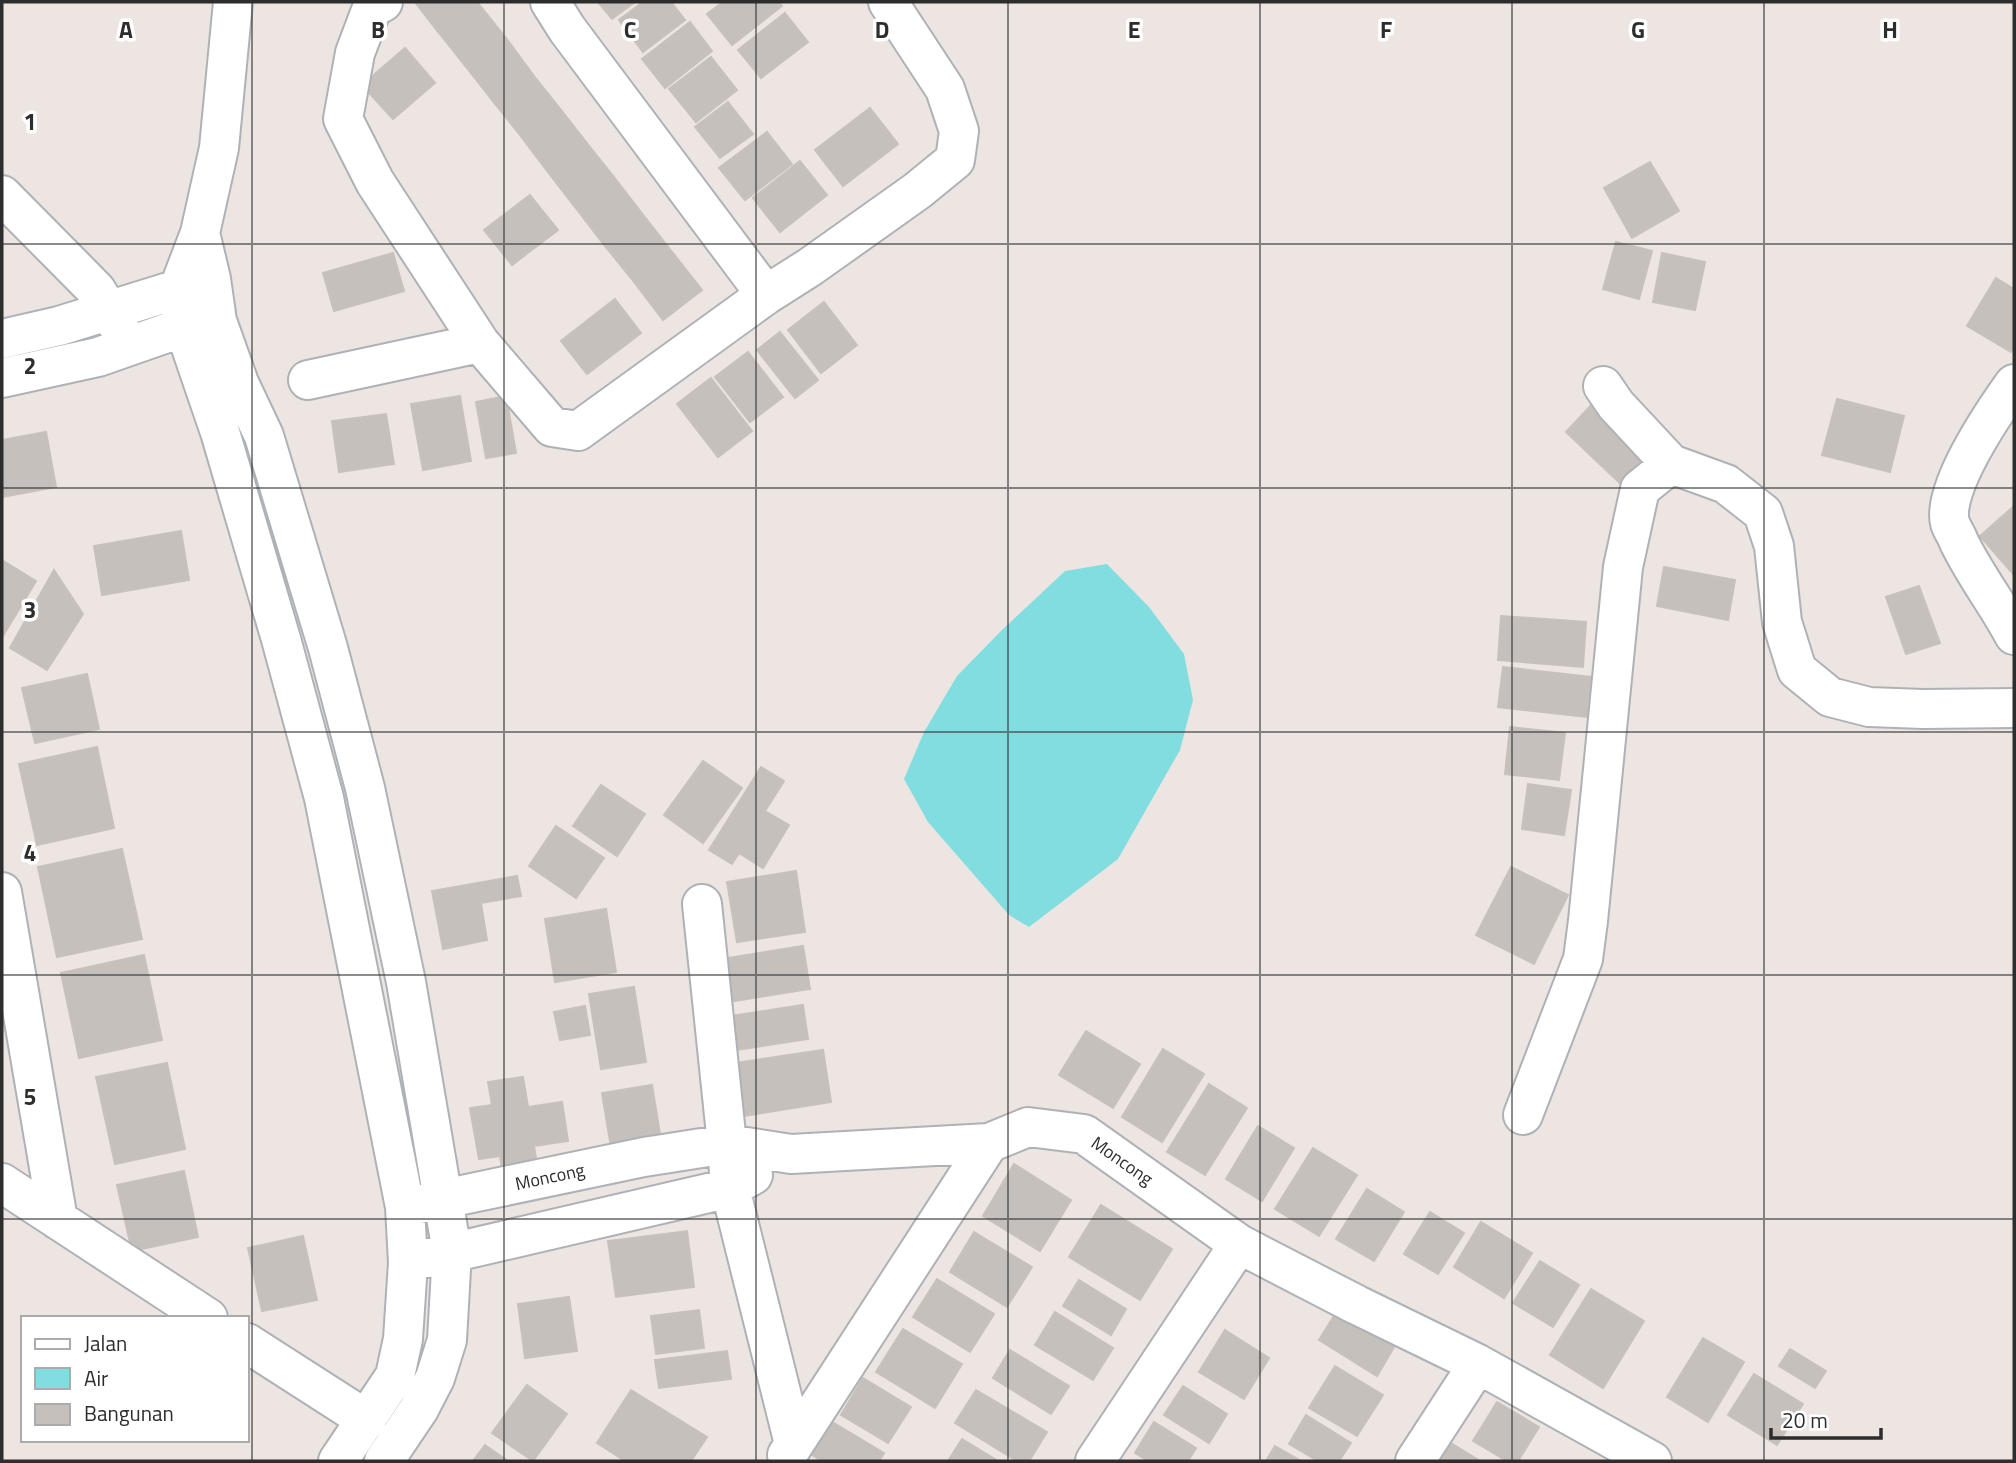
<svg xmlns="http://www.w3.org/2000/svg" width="2016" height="1463" viewBox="0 0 2016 1463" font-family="'Titillium Web',sans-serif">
<rect width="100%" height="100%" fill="#ece5e1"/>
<!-- water -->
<path fill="#82dde1" d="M1107,564L1149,607L1184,654L1193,700L1180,750L1118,859L1029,927L1009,915L928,822L904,779L924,732L957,676L1001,631L1065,571Z"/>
<!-- building -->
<path fill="#c5c0bc" stroke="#c8c0bb" stroke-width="2" d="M415,2H478V3L439,33Z
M598,2H635L612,19Z
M643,2H671L685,20L643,52L619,20Z
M723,2H779L782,6L732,45L707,14Z
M478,3L506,38L467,68L439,33Z
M785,13L808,42L761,78L738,50Z
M690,22L712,51L665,88L642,59Z
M506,38L534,76L496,105L467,68Z
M405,48L435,83L393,119L362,85Z
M711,57L737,90L696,122L669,89Z
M534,76L558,106L520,135L496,105Z
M728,102L753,134L720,158L695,127Z
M558,106L590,147L551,176L520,135Z
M870,108L898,144L843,186L815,150Z
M767,132L792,164L745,200L719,168Z
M590,147L614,177L575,207L551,176Z
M800,161L827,195L780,232L753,198Z
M1650,162L1679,211L1632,238L1604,188Z
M614,177L644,216L605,246L575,207Z
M530,195L558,230L512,265L484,230Z
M644,216L669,248L631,278L605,246Z
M1616,242L1652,251L1639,299L1603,289Z
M669,248L702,290L663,320L631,278Z
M393,253L404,291L334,311L323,273Z
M1662,253L1705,262L1695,310L1653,302Z
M1996,278L2014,289V347L2011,352L1967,326Z
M615,299L641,333L587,374L561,341Z
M824,302L857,345L821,373L788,330Z
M780,332L818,380L795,398L757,350Z
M748,352L783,397L750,422L715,377Z
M711,378L752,431L718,457L677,404Z
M460,396L471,461L423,470L411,404Z
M506,396L516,453L486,458L476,402Z
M1597,399L1655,454L1623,486L1566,432Z
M1837,399L1904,416L1890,472L1822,455Z
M386,414L394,464L339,472L332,421Z
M46,432L56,487L2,497V440Z
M2014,506V575L1980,536Z
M181,531L189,580L102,595L94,546Z
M2,560L36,581L3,636L2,635Z
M1664,567L1735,580L1728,620L1657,606Z
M54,570L83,614L47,670L10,648Z
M1919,586L1940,643L1906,654L1886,597Z
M1501,616L1586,622L1583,667L1498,660Z
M1503,667L1591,677L1587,717L1498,707Z
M87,674L99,729L35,743L22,688Z
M1510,727L1565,733L1559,780L1505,774Z
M97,747L114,828L37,845L19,764Z
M703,761L742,788L703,843L664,815Z
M761,767L784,781L765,811L789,825L763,868L739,853L732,864L709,850Z
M1528,784L1571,790L1564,835L1522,829Z
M601,785L645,814L617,856L573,826Z
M556,826L604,858L576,898L529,866Z
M122,849L142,939L57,957L38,867Z
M1511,867L1568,895L1534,964L1476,935Z
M796,871L805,932L737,942L727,882Z
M517,876L521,896L481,903L487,940L443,949L432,891Z
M606,909L616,972L555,982L545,919Z
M803,946L810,989L728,1002L721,959Z
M144,955L162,1040L79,1058L61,973Z
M634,987L646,1062L601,1069L589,994Z
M803,1005L808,1039L729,1051L724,1017Z
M585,1006L590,1035L560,1040L554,1012Z
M1086,1031L1140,1064L1113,1108L1059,1075Z
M1163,1049L1204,1074L1162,1142L1122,1117Z
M823,1050L831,1102L743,1116L735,1063Z
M167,1063L185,1149L115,1164L96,1077Z
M523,1077L528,1107L562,1102L568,1141L534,1146L537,1164L502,1169L500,1156L479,1159L470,1108L492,1105L488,1082Z
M1209,1084L1247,1108L1205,1175L1167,1152Z
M652,1085L661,1140L611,1147L602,1093Z
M1258,1126L1294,1148L1262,1201L1226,1179Z
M1313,1148L1357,1175L1319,1236L1275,1209Z
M1014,1164L1071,1200L1040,1251L983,1216Z
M184,1171L198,1237L132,1251L117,1185Z
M1367,1189L1404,1212L1374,1261L1336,1239Z
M1101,1205L1172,1249L1140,1300L1069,1257Z
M1430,1212L1464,1233L1438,1274L1404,1254Z
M1481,1222L1532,1253L1504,1298L1454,1267Z
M687,1231L694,1287L616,1297L608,1241Z
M974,1232L1032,1267L1007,1307L950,1272Z
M303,1236L317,1300L262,1311L248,1248Z
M1540,1261L1579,1285L1553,1327L1513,1303Z
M937,1279L994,1314L970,1352L913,1317Z
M1079,1280L1126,1309L1111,1335L1063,1306Z
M1591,1289L1644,1321L1603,1388L1550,1355Z
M569,1297L577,1351L525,1358L518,1304Z
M699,1310L704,1348L656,1354L651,1316Z
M1337,1311L1394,1347L1377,1376L1319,1340Z
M1055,1312L1113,1348L1093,1380L1035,1345Z
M903,1329L962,1364L935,1408L876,1372Z
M1225,1330L1269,1358L1244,1399L1199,1372Z
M1703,1338L1744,1362L1708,1422L1667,1397Z
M1790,1349L1826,1371L1815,1388L1779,1366Z
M1010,1350L1069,1386L1051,1414L993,1378Z
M727,1351L731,1379L659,1388L655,1360Z
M1335,1366L1383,1395L1357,1436L1309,1408Z
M1754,1374L1803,1404L1777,1445L1728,1415Z
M863,1378L911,1407L888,1443L841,1415Z
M527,1385L567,1414L533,1461L492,1433Z
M1183,1386L1227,1414L1209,1443L1164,1415Z
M631,1390L707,1437L691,1461H625L597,1443Z
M976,1390L1047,1432L1029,1461H1017L955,1423Z
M1497,1402L1539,1427L1518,1461H1507L1473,1441Z
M1306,1415L1351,1443L1339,1461H1318L1289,1444Z
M829,1420L884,1453L879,1461H822L809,1453Z
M1154,1422L1196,1448L1188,1461H1148L1135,1453Z
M962,1439L998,1461H948Z
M1451,1443L1480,1461H1440Z
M485,1445L508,1461H473Z
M1275,1446L1301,1461H1266Z"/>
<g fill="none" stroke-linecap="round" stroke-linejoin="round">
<!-- minor casing -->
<g stroke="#aeb2b7" stroke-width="42">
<path id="minor" d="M233,2L219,148L200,233L179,288L184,327L220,432L281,639L324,798L405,1207L408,1263L403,1339L395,1376L338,1461
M383,2L372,8L355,53L343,119L375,182L480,343L552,427L578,431L766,295L810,267L917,191L955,160L959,131L945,89L888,2
M550,2L567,29L766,295
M2,195L96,290L120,329
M200,233L211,279L217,321L239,383L264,436L328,648L365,788L406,982L452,1252L447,1340L435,1378L419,1409L384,1461
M2,339L59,326L201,282
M2,378L98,357L184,327L208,323
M308,380L480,343
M2014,384C1994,412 1941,489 1950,523C1952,529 1957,536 1959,542C1975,575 1997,603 2014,635
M1603,386L1616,405L1671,464
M2,892L58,1220
M702,904L727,1144L730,1188L794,1444
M1523,1115L1583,959L1588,921L1623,567L1640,489L1671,464L1726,484L1763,513L1774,546L1782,622L1797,670L1830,697L1869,707L1923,709L2014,708
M2,1183L208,1318
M405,1207L644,1157L727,1144L791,1154L989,1143L1028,1127L1084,1134L1239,1244L1357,1305L1478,1364L1652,1461
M429,1258L730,1188L753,1175
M247,1343L367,1420
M787,1455L989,1143
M1095,1461L1239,1244
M1415,1461L1478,1364"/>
</g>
<!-- minor -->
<use href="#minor" stroke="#fff" stroke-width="38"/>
</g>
<!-- grid -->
<path fill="none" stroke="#2d2d2d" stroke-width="2" stroke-opacity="0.55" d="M252,2V1461M504,2V1461M756,2V1461M1008,2V1461M1260,2V1461M1512,2V1461M1764,2V1461M2,244H2014M2,488H2014M2,732H2014M2,975H2014M2,1219H2014"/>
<g text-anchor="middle" stroke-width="7" stroke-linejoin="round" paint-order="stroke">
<!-- street labels -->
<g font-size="18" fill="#2d2d2d" stroke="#fff">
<text transform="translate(1122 1161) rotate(35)" y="6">Moncong</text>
<text transform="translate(550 1177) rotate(-12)" y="6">Moncong</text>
</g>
</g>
<g font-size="23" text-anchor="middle" font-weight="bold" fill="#2d2d2d" stroke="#fff" stroke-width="7" stroke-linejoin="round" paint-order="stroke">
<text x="126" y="38">A</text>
<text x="378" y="38">B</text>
<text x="630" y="38">C</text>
<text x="882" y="38">D</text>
<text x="1134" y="38">E</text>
<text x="1386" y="38">F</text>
<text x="1638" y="38">G</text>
<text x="1890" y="38">H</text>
<text x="30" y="130">1</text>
<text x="30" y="374">2</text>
<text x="30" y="618">3</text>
<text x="30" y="861">4</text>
<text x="30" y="1105">5</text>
</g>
<!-- border -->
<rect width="2016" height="1463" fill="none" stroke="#2d2d2d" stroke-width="7"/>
<!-- legend -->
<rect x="21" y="1316" width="228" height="126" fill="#ffffff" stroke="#ababab" stroke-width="2"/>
<rect x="35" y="1339" width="35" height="10" fill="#ffffff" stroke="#ababab" stroke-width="2"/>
<text x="84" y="1351" font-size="21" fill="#2d2d2d">Jalan</text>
<rect x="35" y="1368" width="35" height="21" fill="#82dde1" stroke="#ababab" stroke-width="2"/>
<text x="84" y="1386" font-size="21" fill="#2d2d2d">Air</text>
<rect x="35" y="1404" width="35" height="21" fill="#c5c0bc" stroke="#ababab" stroke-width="2"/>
<text x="84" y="1421" font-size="21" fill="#2d2d2d">Bangunan</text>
<!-- scale -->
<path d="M1771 1428v10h110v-10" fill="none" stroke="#2d2d2d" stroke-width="3.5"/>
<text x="1782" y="1428" font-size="21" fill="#2d2d2d" stroke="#ffffff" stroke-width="5" paint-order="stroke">20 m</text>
</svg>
